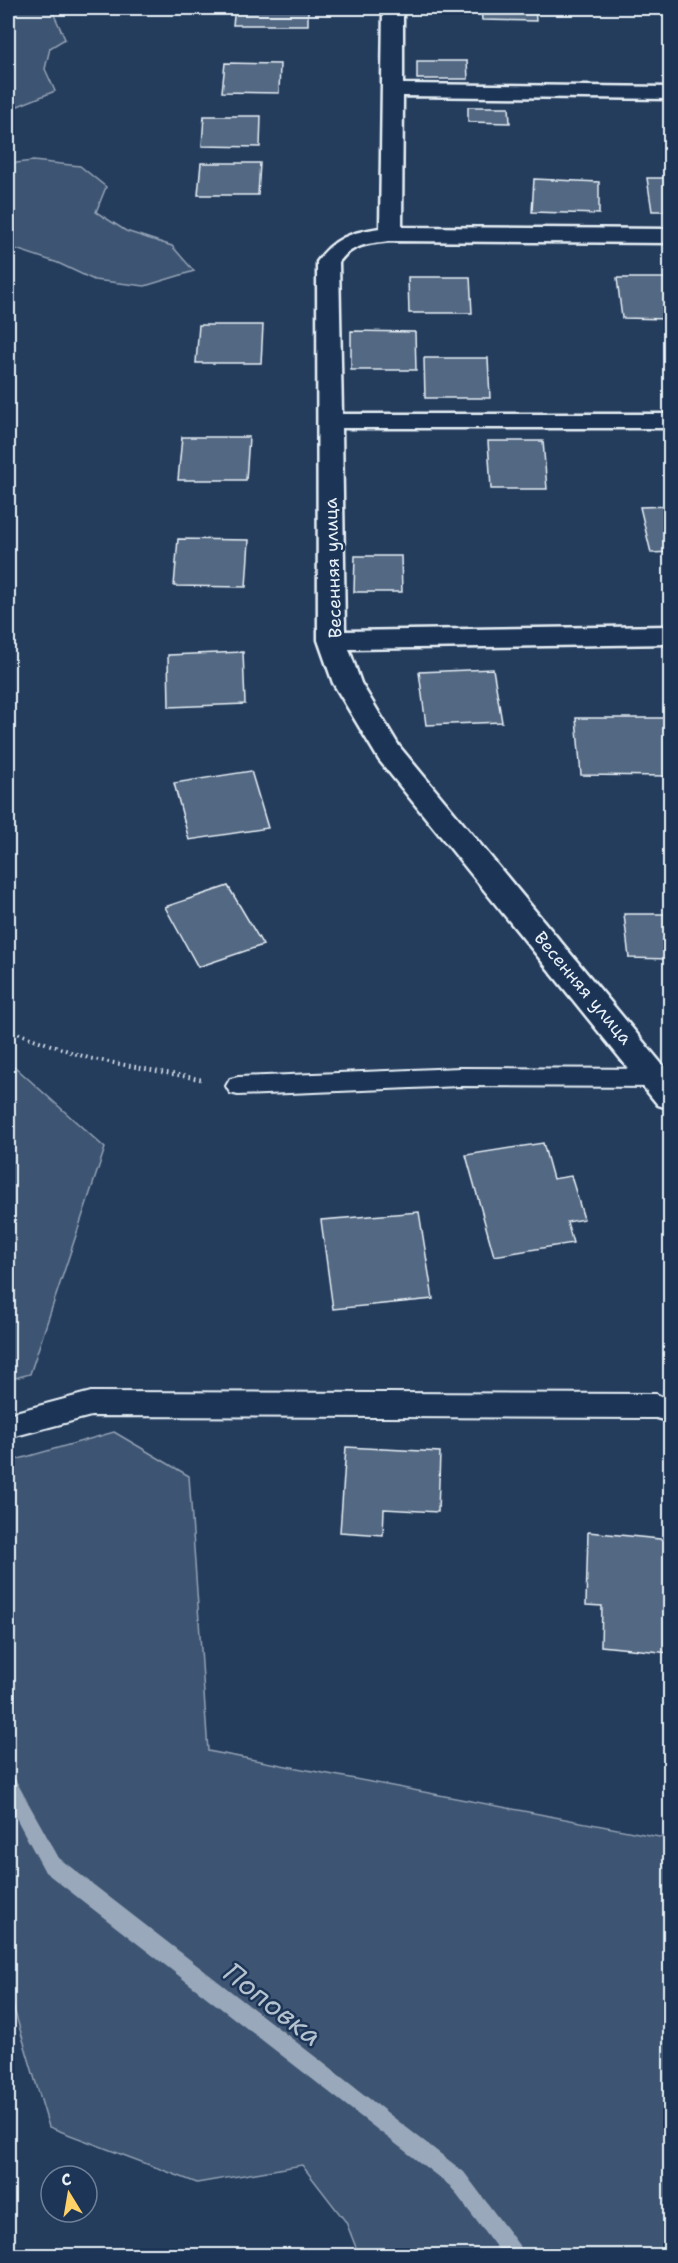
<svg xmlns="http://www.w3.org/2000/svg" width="678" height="2263" viewBox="0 0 678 2263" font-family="'Shantell Sans',sans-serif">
<rect width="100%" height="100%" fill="#253d5d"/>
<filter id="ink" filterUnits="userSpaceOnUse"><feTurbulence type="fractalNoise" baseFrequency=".0167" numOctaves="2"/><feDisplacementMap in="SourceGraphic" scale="12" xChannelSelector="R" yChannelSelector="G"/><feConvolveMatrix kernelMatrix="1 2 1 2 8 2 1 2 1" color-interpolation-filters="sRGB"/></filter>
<g filter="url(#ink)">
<!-- green -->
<path fill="#3e5472" stroke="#93a2b5" stroke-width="1.5" d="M8,8H51L65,39L50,48L45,69L55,91L18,106L8,103Z
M33,161L80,166L106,187L96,212L126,231L172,246L194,271L145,286L94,280L58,263L16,249L8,255V164Z
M15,1067L105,1148L30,1374L8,1380V1068Z
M114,1432L189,1476L208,1751L670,1839V2255H359L346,2222L302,2165L197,2183L49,2127L8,1989V1462Z"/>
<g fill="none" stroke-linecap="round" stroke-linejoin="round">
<!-- stream -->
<path fill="#99a8ba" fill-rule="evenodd" d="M8,1776L15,1779L59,1858L464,2172L527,2256H503L450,2186L45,1872L8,1803Z"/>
</g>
<!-- building -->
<path fill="#536782" stroke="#e8f1f8" stroke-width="1.5" d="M235,8H308V25H233Z
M481,8H535L536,21L482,20Z
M417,61H467L468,79H417Z
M225,63L280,64L279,93L222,92Z
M468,107H509L510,123L468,122Z
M204,116H261L260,147L202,146Z
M201,163H260L258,195H198Z
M647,178H670V211H652Z
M534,179L599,182V214L532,212Z
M408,277H470L472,313H409Z
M617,278H668L670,319L622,318Z
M199,325H263L261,363H196Z
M351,331L415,332L416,370H351Z
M424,358H488L490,398H425Z
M182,437H249L246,480H178Z
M488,441H543L547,489H491Z
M670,506V552L651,553L640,507Z
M178,539L249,540L246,587L174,586Z
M355,556H401L402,592H354Z
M243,652L245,704L169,707L168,655Z
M493,669L502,722L426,725L419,672Z
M576,718H670V776L581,775Z
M251,771L268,828L189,840L174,783Z
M228,886L263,945L198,967L165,907Z
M624,914H670V959L629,958Z
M543,1143L553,1179L571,1176L584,1219L567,1222L573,1243L494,1256L466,1155Z
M419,1212L433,1299L333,1309L321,1220Z
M346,1447L440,1452L438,1512L384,1509L383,1535L340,1532Z
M588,1532L670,1540V1653L601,1646L602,1606L586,1605Z"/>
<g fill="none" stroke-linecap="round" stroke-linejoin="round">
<!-- service casing -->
<g stroke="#e8f1f8" stroke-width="4">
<path id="service" d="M460,1068L670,1069V1087L460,1086L238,1095L230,1093L226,1086L230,1079L238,1077Z
M91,1392L656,1394L670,1400V1422L656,1418L91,1416L8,1438V1414Z"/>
</g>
<!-- minor casing -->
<g stroke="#e8f1f8" stroke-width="5">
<path id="minor" d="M383,8H403V84L670,87V99L403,96L402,227L670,229V243L391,241C371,243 352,244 339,262L342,414H670V428H342L345,631L670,626V644L349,649L361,683L399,746L670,1074V1109L658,1105L379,760L333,683L318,640L317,262C333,238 352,232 380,228Z"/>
</g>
<!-- path -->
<path stroke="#e8f1f8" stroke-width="4" stroke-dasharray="1.5 4" stroke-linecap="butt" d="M8,1030L88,1058L204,1080"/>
<!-- service -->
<use href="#service" fill="#1d3557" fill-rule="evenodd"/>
<!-- minor -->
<use href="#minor" fill="#1d3557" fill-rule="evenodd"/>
</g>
</g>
<g text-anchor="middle" stroke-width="5" stroke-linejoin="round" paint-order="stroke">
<!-- far-street labels -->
<g font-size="18" fill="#e8f1f8" stroke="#1d3557">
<text transform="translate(333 568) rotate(-92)" y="6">Весенняя улица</text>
<text transform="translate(583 988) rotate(50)" y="6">Весенняя улица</text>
</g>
<!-- near-water labels -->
<g font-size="28" font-style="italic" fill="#b4c1ce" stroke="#1d3557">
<text transform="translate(273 2004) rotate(38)" y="10">Поповка</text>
</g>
</g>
<!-- margin -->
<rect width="678" height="2263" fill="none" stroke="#1d3557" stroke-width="30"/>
<rect x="15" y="15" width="648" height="2233" fill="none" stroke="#e8f1f8" stroke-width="2" filter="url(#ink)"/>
<!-- north arrow -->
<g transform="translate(69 2194) rotate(349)"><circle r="28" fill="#1d3557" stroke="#6e8097" stroke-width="1.5"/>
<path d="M0-4.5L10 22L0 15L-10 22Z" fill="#ffd166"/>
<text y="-9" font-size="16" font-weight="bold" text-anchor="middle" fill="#e8f1f8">С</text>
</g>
</svg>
